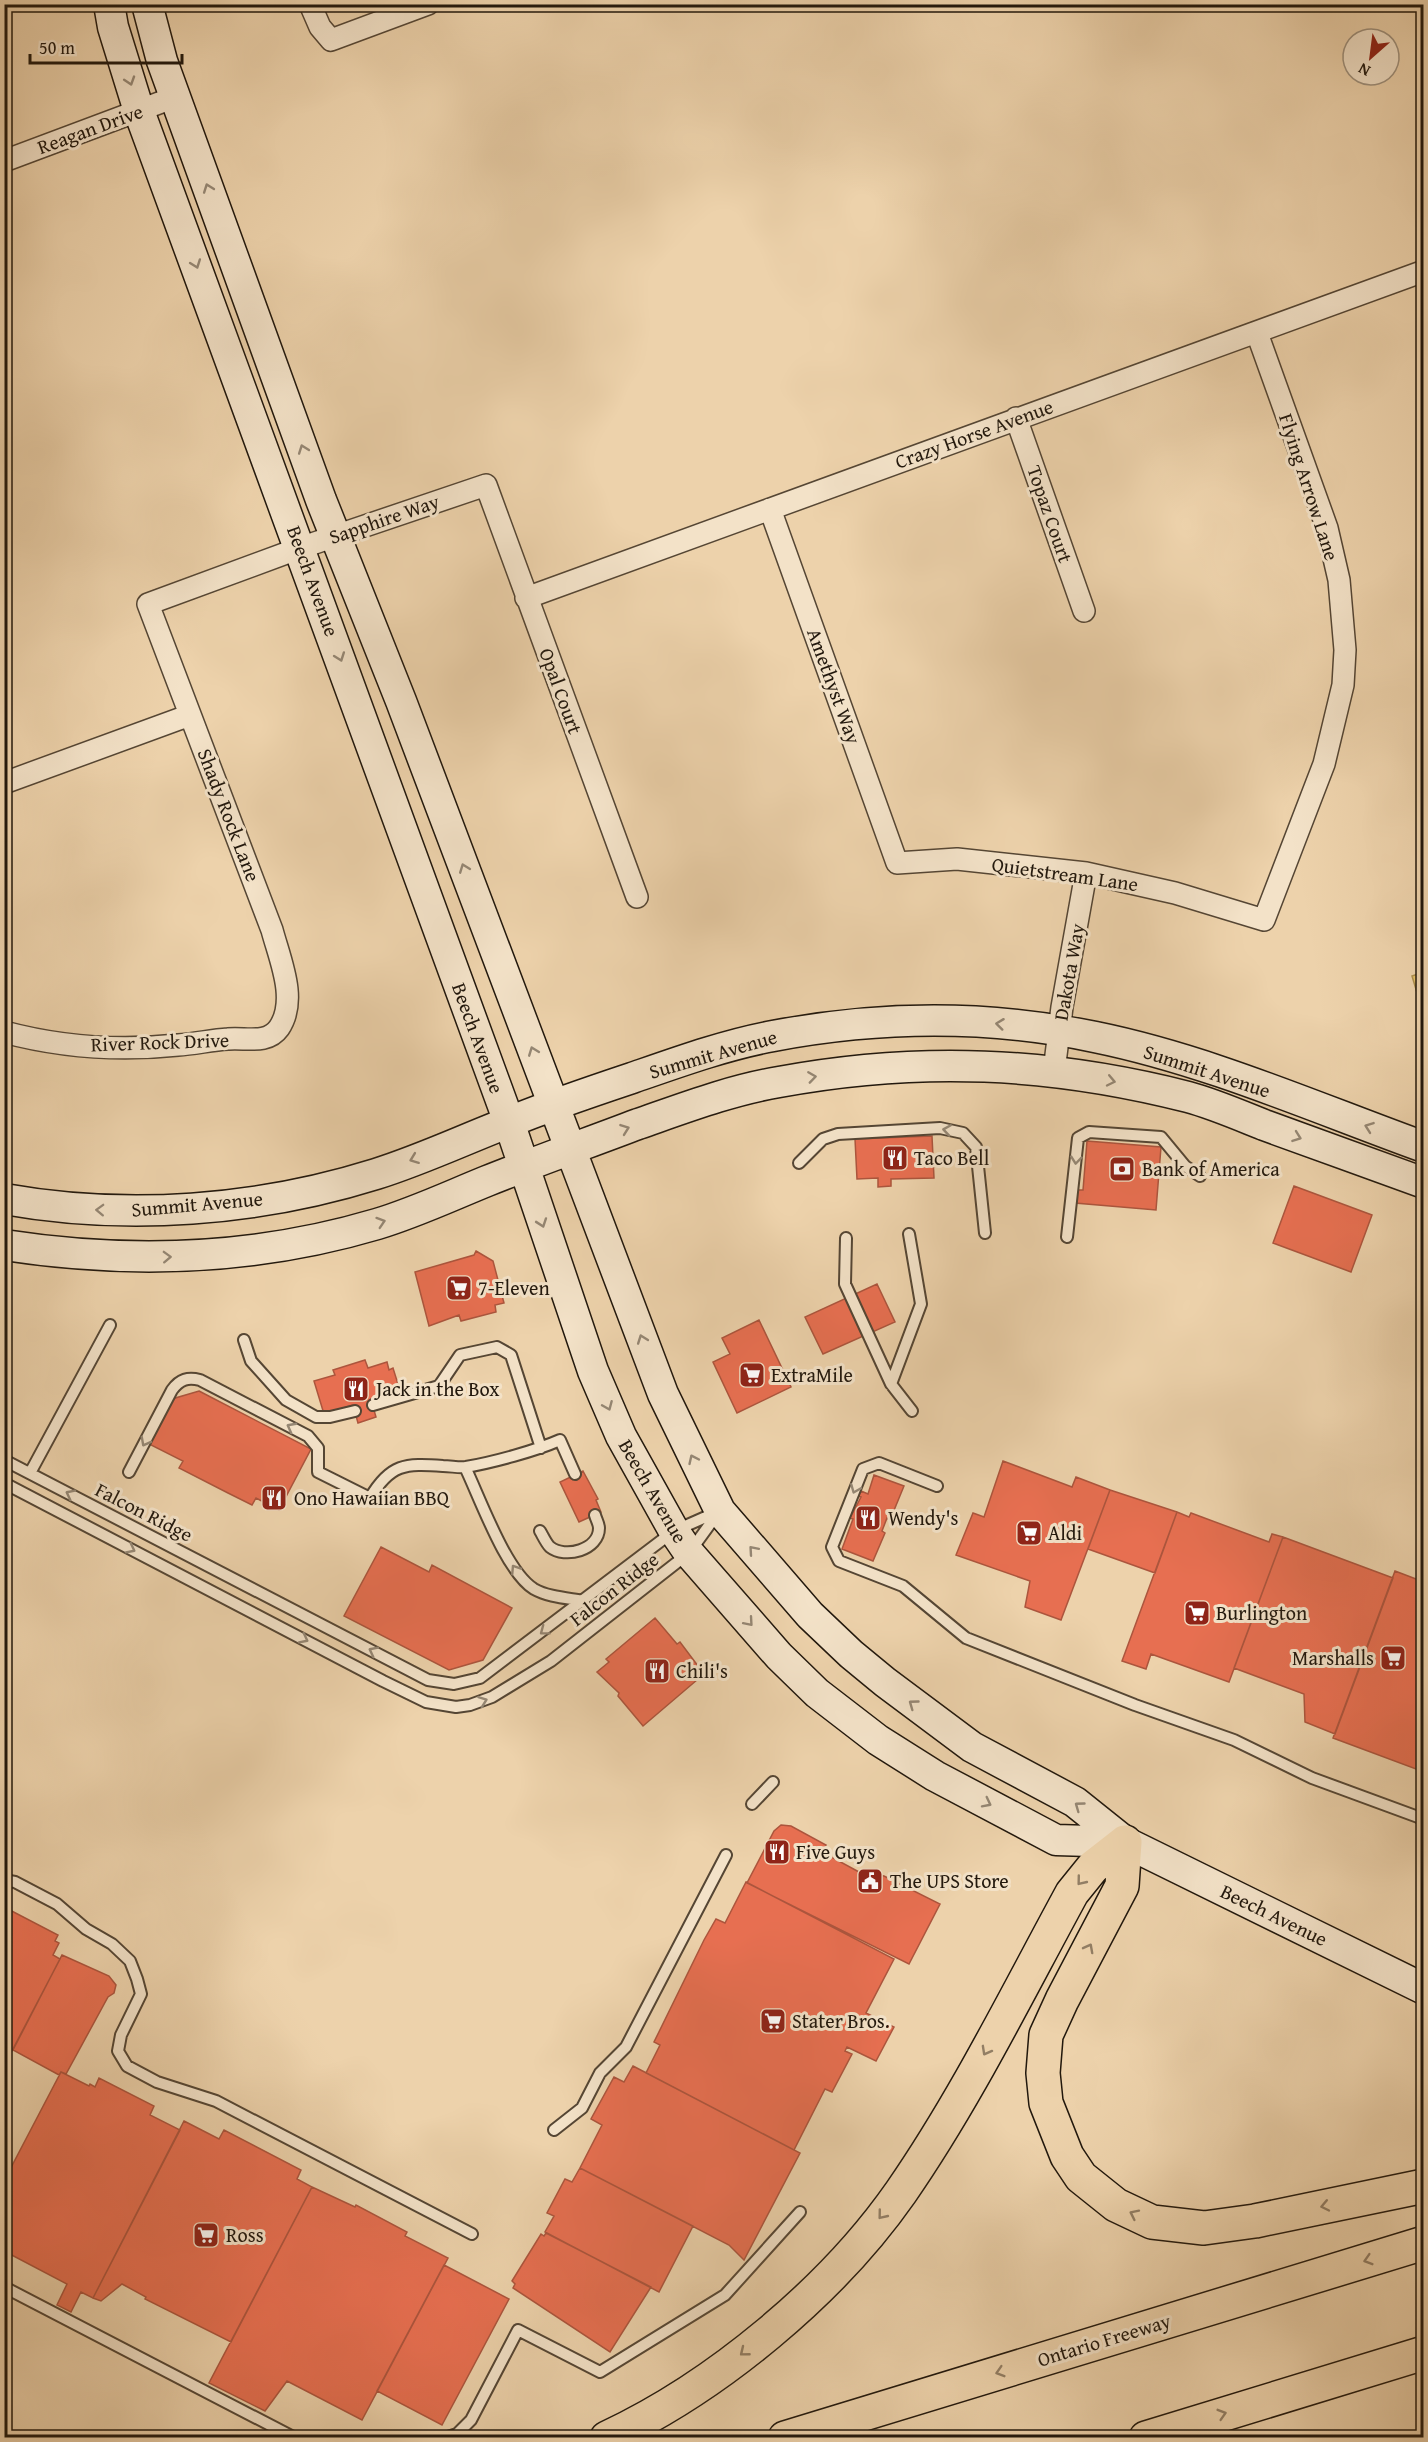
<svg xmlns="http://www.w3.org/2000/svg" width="1428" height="2442" viewBox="0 0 1428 2442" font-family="'Gentium Book Plus',serif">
<rect width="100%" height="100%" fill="#edd2ab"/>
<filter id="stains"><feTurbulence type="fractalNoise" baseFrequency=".00333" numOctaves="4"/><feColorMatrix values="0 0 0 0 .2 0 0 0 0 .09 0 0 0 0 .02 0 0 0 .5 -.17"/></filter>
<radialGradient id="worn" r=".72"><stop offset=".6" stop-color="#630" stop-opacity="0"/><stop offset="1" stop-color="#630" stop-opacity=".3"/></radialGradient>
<!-- homes -->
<path fill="#e9c46a" stroke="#ad904e" stroke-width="1.5" d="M1424,972V1016L1412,976Z"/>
<!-- shops -->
<path fill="#e76f51" stroke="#ac553d" stroke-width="1.5" d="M932,1136L934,1178L891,1179V1186L878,1187V1178L857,1179L855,1139Z
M1087,1141L1161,1147L1156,1210L1075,1203L1076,1190H1083Z
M1294,1186L1372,1215L1351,1272L1273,1243Z
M476,1251L493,1261L504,1303L495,1305L496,1312L461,1321L459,1315L429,1326L415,1272L474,1255Z
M877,1284L895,1322L823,1354L805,1317Z
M759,1320L791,1387L737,1413L713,1362L730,1354L722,1338Z
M365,1360L368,1368L387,1362L389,1370L393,1368L398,1384L394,1386L396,1392L371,1400L376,1417L358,1423L353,1405L324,1414L314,1381L335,1375L333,1370Z
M199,1391L311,1449L279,1510L256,1498L252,1505L228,1493L179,1468L183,1461L149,1444L172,1399Z
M1003,1461L1072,1487L1076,1477L1110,1490L1061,1620L1025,1607L1030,1581L956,1555L973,1513L984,1517Z
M583,1471L598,1499L596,1500L601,1512L579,1522L560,1482Z
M874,1475L904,1486L890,1520L887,1518L882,1531L885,1533L873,1561L842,1549L853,1519L850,1518L861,1497L858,1496L861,1491L868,1494Z
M1110,1490L1177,1512L1155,1573L1088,1549Z
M1177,1512L1189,1517L1191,1513L1269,1542L1272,1534L1283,1537L1229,1682L1151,1654L1146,1669L1122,1661Z
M1283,1537L1393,1578L1335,1734L1305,1722L1304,1694L1234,1668Z
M381,1547L429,1572L432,1565L512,1608L483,1660L449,1670L344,1616Z
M1395,1571L1424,1582V1772L1333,1738Z
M655,1618L677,1644L680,1642L704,1674L643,1726L618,1696L619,1693L597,1672L609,1662L606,1659Z
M781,1825L791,1826L826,1845L822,1852L859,1872L884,1876L940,1904L909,1964L747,1883L774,1831Z
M746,1882L894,1959L866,2013L894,2027L876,2061L847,2047L845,2051L852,2054L832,2092L825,2089L794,2150L646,2073L660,2045L654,2042L704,1940L716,1919L725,1923Z
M4,1907L58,1935L55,1941L59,1943L53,1955L60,1959L4,2066Z
M62,1955L109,1976L116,1985L114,1993L108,1997L66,2074L61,2072L59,2075L13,2050Z
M633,2066L800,2153L744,2260L729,2245L580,2168L602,2125L591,2119L614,2077L624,2082Z
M61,2072L89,2086L90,2084L95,2087L99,2078L154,2106L150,2115L180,2130L93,2298L81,2292L71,2312L57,2305L67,2284L4,2251V2181Z
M184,2121L219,2139L224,2130L301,2170L297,2179L312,2187L231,2342L145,2299L146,2297L122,2284L101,2301L93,2298Z
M580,2168L693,2226L659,2292L545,2232L554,2216L547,2213L565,2179L572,2182Z
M312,2187L355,2207L356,2205L407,2232L405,2236L448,2258L362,2420L287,2381L265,2411L209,2383Z
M546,2233L651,2287L610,2352L513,2288L515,2284L512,2281L541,2234L544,2236Z
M444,2265L509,2299L442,2425L377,2391Z"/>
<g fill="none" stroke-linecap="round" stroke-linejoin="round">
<!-- lane casing -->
<g stroke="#554634" stroke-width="14">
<path id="lane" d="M799,1163L823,1139L838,1134L940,1128L963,1133L976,1147L985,1233
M1067,1237L1078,1138L1089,1132L1161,1137L1185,1166L1200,1176
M846,1238L845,1284L891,1384L912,1411
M244,1340L251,1361L286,1400L316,1417H330L355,1411
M891,1384L921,1304L909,1234
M373,1405L439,1386L460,1355L497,1347L511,1355L541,1448
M4,1460L428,1680L454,1684L480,1678L674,1531L717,1512
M465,1467C480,1498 506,1572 534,1589C548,1597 567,1598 584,1601
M129,1472L172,1390C180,1379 188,1377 200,1380L308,1436L318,1448V1472L370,1498C390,1464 405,1463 443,1466C451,1466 459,1468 466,1467C494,1462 535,1451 560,1440L575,1474
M30,1473L110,1325
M4,1483L383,1681L426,1702L456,1707L470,1705L492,1697L551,1661L689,1553L718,1513
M937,1486L879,1463L863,1469L832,1547L839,1561L903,1586L966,1638L1135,1705L1234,1740L1312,1778L1418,1817L1424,1821
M540,1531C543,1536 546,1543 550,1547C565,1559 599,1550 599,1528C599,1524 596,1519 595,1515
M752,1804L773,1782
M4,1880L15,1882L57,1904L86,1929L112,1944L130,1961L137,1979L141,1994L121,2035L118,2051L127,2066L157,2082L216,2101L472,2234
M554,2130L582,2108L600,2073L626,2047L726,1855
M4,2287L295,2438
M445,2438L457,2434L471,2420L518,2330L600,2372L725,2295L800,2212"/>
</g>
<!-- street casing -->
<g stroke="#554634" stroke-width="24">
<path id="street" d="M310,4L320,27L331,40L428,4
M4,161L175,97
M1016,418L1084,611
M770,509L897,863L957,859L1086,873L1175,893L1264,920L1324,764L1343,685L1345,650L1339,580L1327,528L1257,333
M526,598L1424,271
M4,783L190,715
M4,1032C60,1047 121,1051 178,1045C195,1044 211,1040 228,1039C245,1037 267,1045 279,1028C298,1000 280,960 272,930L148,604L300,548L486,485L637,897
M1054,1071L1062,1007L1086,873"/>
</g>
<!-- secondary casing -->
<g stroke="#22180d" stroke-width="33">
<path id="secondary" d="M109,4L113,27L139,111L509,1122L593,1371L621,1436L674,1531L689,1553L779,1656L817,1693L878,1740L935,1776L1056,1840L1125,1842
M147,4L162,61L321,500L401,701L663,1394L720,1511L810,1615L851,1654L885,1682L972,1747L1075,1802L1125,1842L1424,1989
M4,1199C127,1221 258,1211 376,1174C421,1160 463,1140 507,1123C548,1106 590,1092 632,1078C678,1062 725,1045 773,1036C879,1016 989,1015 1095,1037C1208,1060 1316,1108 1424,1147
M4,1245C128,1264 256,1260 377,1224C414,1213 450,1196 487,1181C537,1161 588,1143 638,1124C684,1108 731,1090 779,1082C920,1056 1050,1062 1188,1097C1214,1104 1239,1115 1264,1125C1317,1144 1371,1164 1424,1183"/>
</g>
<!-- highway casing -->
<g stroke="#22180d" stroke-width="36">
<path id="highway" d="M1125,1842L1122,1886L1062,2000L1046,2035L1043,2073L1046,2103L1067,2156L1081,2177L1116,2205L1152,2222L1204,2228L1255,2221L1424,2186
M607,2438C716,2387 832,2291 901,2192C966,2098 1017,1994 1072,1893L1093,1867L1125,1842
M785,2438L1424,2243
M1146,2438L1424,2353"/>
</g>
<!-- lane -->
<use href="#lane" stroke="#f3e2c8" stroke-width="10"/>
<!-- street -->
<use href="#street" stroke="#f3e2c8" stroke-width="21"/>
<!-- secondary -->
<use href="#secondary" stroke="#f3e2c8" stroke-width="30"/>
<!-- highway -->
<use href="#highway" stroke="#edd2ab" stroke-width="33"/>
</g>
<!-- one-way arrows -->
<defs><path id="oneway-chevron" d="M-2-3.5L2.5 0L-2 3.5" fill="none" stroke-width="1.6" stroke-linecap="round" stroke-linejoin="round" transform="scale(1.5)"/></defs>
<g stroke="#958774">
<use href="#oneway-chevron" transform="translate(130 81) rotate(72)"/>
<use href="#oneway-chevron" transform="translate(208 188) rotate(-110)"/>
<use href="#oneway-chevron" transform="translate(196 264) rotate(70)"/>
<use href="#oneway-chevron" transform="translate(303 449) rotate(-110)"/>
<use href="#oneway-chevron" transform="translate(340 657) rotate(70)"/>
<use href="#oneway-chevron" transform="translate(464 868) rotate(-111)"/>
<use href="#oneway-chevron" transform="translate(1000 1024) rotate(-173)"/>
<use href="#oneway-chevron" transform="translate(533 1051) rotate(-111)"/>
<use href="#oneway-chevron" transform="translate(812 1077) rotate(-8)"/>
<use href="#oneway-chevron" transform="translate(1111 1081) rotate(12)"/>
<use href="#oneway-chevron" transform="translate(1369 1127) rotate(-160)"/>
<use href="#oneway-chevron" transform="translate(625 1129) rotate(-20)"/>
<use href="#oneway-chevron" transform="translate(947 1130) rotate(-171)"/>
<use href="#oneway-chevron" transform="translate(1297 1137) rotate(20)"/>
<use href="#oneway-chevron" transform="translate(414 1159) rotate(159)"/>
<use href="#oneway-chevron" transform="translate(1076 1160) rotate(96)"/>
<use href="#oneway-chevron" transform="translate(100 1210) rotate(-178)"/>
<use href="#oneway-chevron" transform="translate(381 1222) rotate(-18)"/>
<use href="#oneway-chevron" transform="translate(542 1223) rotate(71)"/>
<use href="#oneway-chevron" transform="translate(167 1257) rotate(-2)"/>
<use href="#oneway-chevron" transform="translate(642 1339) rotate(-110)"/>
<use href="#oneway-chevron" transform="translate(608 1406) rotate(67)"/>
<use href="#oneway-chevron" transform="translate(291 1427) rotate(-152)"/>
<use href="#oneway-chevron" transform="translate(145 1442) rotate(118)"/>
<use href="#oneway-chevron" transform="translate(693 1459) rotate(-115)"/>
<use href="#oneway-chevron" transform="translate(855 1489) rotate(112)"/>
<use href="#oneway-chevron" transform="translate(70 1494) rotate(-153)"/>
<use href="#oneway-chevron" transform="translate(131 1549) rotate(27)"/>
<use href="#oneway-chevron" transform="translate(753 1550) rotate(-131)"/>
<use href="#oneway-chevron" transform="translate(515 1569) rotate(-123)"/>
<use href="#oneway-chevron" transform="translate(749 1622) rotate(49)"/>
<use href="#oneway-chevron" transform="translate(544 1631) rotate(143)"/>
<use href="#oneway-chevron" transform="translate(304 1639) rotate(27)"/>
<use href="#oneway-chevron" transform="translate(373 1651) rotate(-153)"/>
<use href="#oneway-chevron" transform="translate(483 1701) rotate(-20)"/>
<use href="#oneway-chevron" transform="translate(913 1704) rotate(-144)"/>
<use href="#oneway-chevron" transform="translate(987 1803) rotate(27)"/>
<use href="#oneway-chevron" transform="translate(1079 1806) rotate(-144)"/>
</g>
<g stroke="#927e64">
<use href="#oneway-chevron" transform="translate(1081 1881) rotate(129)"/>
<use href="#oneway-chevron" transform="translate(1089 1948) rotate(-62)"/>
<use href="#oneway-chevron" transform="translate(986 2051) rotate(119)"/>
<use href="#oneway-chevron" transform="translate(1325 2206) rotate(168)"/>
<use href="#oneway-chevron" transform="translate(1134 2214) rotate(-154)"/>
<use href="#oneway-chevron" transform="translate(882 2215) rotate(129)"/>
<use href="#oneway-chevron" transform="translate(1368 2260) rotate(163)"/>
<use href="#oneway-chevron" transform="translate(744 2352) rotate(141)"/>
<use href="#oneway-chevron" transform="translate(1000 2372) rotate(163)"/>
<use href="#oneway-chevron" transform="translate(1222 2414) rotate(-17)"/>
</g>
<!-- icons -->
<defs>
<g id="restaurant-square" transform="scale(1.35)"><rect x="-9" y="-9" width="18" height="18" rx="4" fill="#8f2418" stroke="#f3e2c8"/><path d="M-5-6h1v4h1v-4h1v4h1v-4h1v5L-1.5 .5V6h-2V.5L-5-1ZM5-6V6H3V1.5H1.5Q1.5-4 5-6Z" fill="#fff"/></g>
<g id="bank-square" transform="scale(1.35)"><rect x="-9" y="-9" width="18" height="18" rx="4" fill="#8f2418" stroke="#f3e2c8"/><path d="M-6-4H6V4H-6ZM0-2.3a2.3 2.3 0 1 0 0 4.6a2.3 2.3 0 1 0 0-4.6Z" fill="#fff"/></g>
<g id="supermarket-square" transform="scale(1.35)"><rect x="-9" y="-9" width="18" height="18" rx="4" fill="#8f2418" stroke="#f3e2c8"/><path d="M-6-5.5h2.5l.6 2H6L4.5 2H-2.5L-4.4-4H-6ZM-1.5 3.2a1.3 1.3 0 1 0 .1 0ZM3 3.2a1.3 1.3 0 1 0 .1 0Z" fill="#fff"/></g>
<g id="civic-square" transform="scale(1.35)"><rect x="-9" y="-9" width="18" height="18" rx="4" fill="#8f2418" stroke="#f3e2c8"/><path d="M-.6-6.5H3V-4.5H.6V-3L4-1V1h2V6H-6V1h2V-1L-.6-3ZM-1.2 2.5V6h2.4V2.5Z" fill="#fff"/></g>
</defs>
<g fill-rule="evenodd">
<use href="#restaurant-square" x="895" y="1158"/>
<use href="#bank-square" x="1122" y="1169"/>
<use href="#supermarket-square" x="459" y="1288"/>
<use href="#supermarket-square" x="752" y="1375"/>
<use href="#restaurant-square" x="356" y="1389"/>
<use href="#restaurant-square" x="274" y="1498"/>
<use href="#restaurant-square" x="868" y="1518"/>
<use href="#supermarket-square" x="1029" y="1533"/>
<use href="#supermarket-square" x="1197" y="1613"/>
<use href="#supermarket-square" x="1393" y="1658"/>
<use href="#restaurant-square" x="657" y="1671"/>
<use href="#restaurant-square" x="777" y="1852"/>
<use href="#civic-square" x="870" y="1881"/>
<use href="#supermarket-square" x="773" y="2021"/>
<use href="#supermarket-square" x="206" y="2235"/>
</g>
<g text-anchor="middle" stroke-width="6" stroke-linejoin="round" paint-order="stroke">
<!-- street labels -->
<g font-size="20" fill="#22180d" stroke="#f3e2c8">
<text transform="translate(90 129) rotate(-20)" y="7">Reagan Drive</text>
<text transform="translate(974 434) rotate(-20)" y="7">Crazy Horse Avenue</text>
<text transform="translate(1309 487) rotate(72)" y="7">Flying Arrow Lane</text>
<text transform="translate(1050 514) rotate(71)" y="7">Topaz Court</text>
<text transform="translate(384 519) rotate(-19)" y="7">Sapphire Way</text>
<text transform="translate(313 581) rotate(70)" y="7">Beech Avenue</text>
<text transform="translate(834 686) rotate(70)" y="7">Amethyst Way</text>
<text transform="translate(561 691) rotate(70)" y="7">Opal Court</text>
<text transform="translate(229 815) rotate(69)" y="7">Shady Rock Lane</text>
<text transform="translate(1065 874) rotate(8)" y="7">Quietstream Lane</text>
<text transform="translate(1069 972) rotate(-80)" y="7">Dakota Way</text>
<text transform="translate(478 1038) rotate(70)" y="7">Beech Avenue</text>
<text transform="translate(160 1042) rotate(-2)" y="7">River Rock Drive</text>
<text transform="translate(713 1054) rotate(-16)" y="7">Summit Avenue</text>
<text transform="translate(1207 1071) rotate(18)" y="7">Summit Avenue</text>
<text transform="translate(197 1204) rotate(-5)" y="7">Summit Avenue</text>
<text transform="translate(653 1491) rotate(60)" y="7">Beech Avenue</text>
<text transform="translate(144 1512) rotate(27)" y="7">Falcon Ridge</text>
<text transform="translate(614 1589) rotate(-38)" y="7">Falcon Ridge</text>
<text transform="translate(1274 1915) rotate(26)" y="7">Beech Avenue</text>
<text transform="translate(1104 2340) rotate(-17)" y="7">Ontario Freeway</text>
</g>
<!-- poi labels -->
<g font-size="20" fill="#22180d" stroke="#f3e2c8" text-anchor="start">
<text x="914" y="1165">Taco Bell</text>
<text x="1142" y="1176">Bank of America</text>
<text x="478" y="1295">7-Eleven</text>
<text x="771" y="1382">ExtraMile</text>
<text x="376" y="1396">Jack in the Box</text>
<text x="294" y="1505">Ono Hawaiian BBQ</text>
<text x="888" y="1525">Wendy's</text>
<text x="1048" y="1540">Aldi</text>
<text x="1216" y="1620">Burlington</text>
<text x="1374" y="1665" text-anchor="end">Marshalls</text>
<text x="676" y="1678">Chili's</text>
<text x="796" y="1859">Five Guys</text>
<text x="890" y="1888">The UPS Store</text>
<text x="792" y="2028">Stater Bros.</text>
<text x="226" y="2242">Ross</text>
</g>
</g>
<!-- margin -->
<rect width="1428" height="2442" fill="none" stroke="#edd2ab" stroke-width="24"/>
<rect x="6" y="6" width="1416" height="2430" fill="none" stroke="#22180d" stroke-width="3"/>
<rect x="12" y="12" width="1404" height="2418" fill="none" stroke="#22180d" stroke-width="1.5"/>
<!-- north arrow -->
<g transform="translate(1371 57) rotate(208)"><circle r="28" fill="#f3e2c8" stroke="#9f917d" stroke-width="1.5"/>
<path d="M0-4.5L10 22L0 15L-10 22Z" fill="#8f2418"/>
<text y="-9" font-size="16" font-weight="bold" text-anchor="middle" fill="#22180d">N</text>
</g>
<!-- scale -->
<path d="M30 54v9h152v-9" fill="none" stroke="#22180d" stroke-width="3"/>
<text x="39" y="54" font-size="18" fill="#22180d" stroke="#f3e2c8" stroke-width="4.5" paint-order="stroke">50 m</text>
<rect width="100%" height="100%" filter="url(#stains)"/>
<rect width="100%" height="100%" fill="url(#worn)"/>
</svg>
